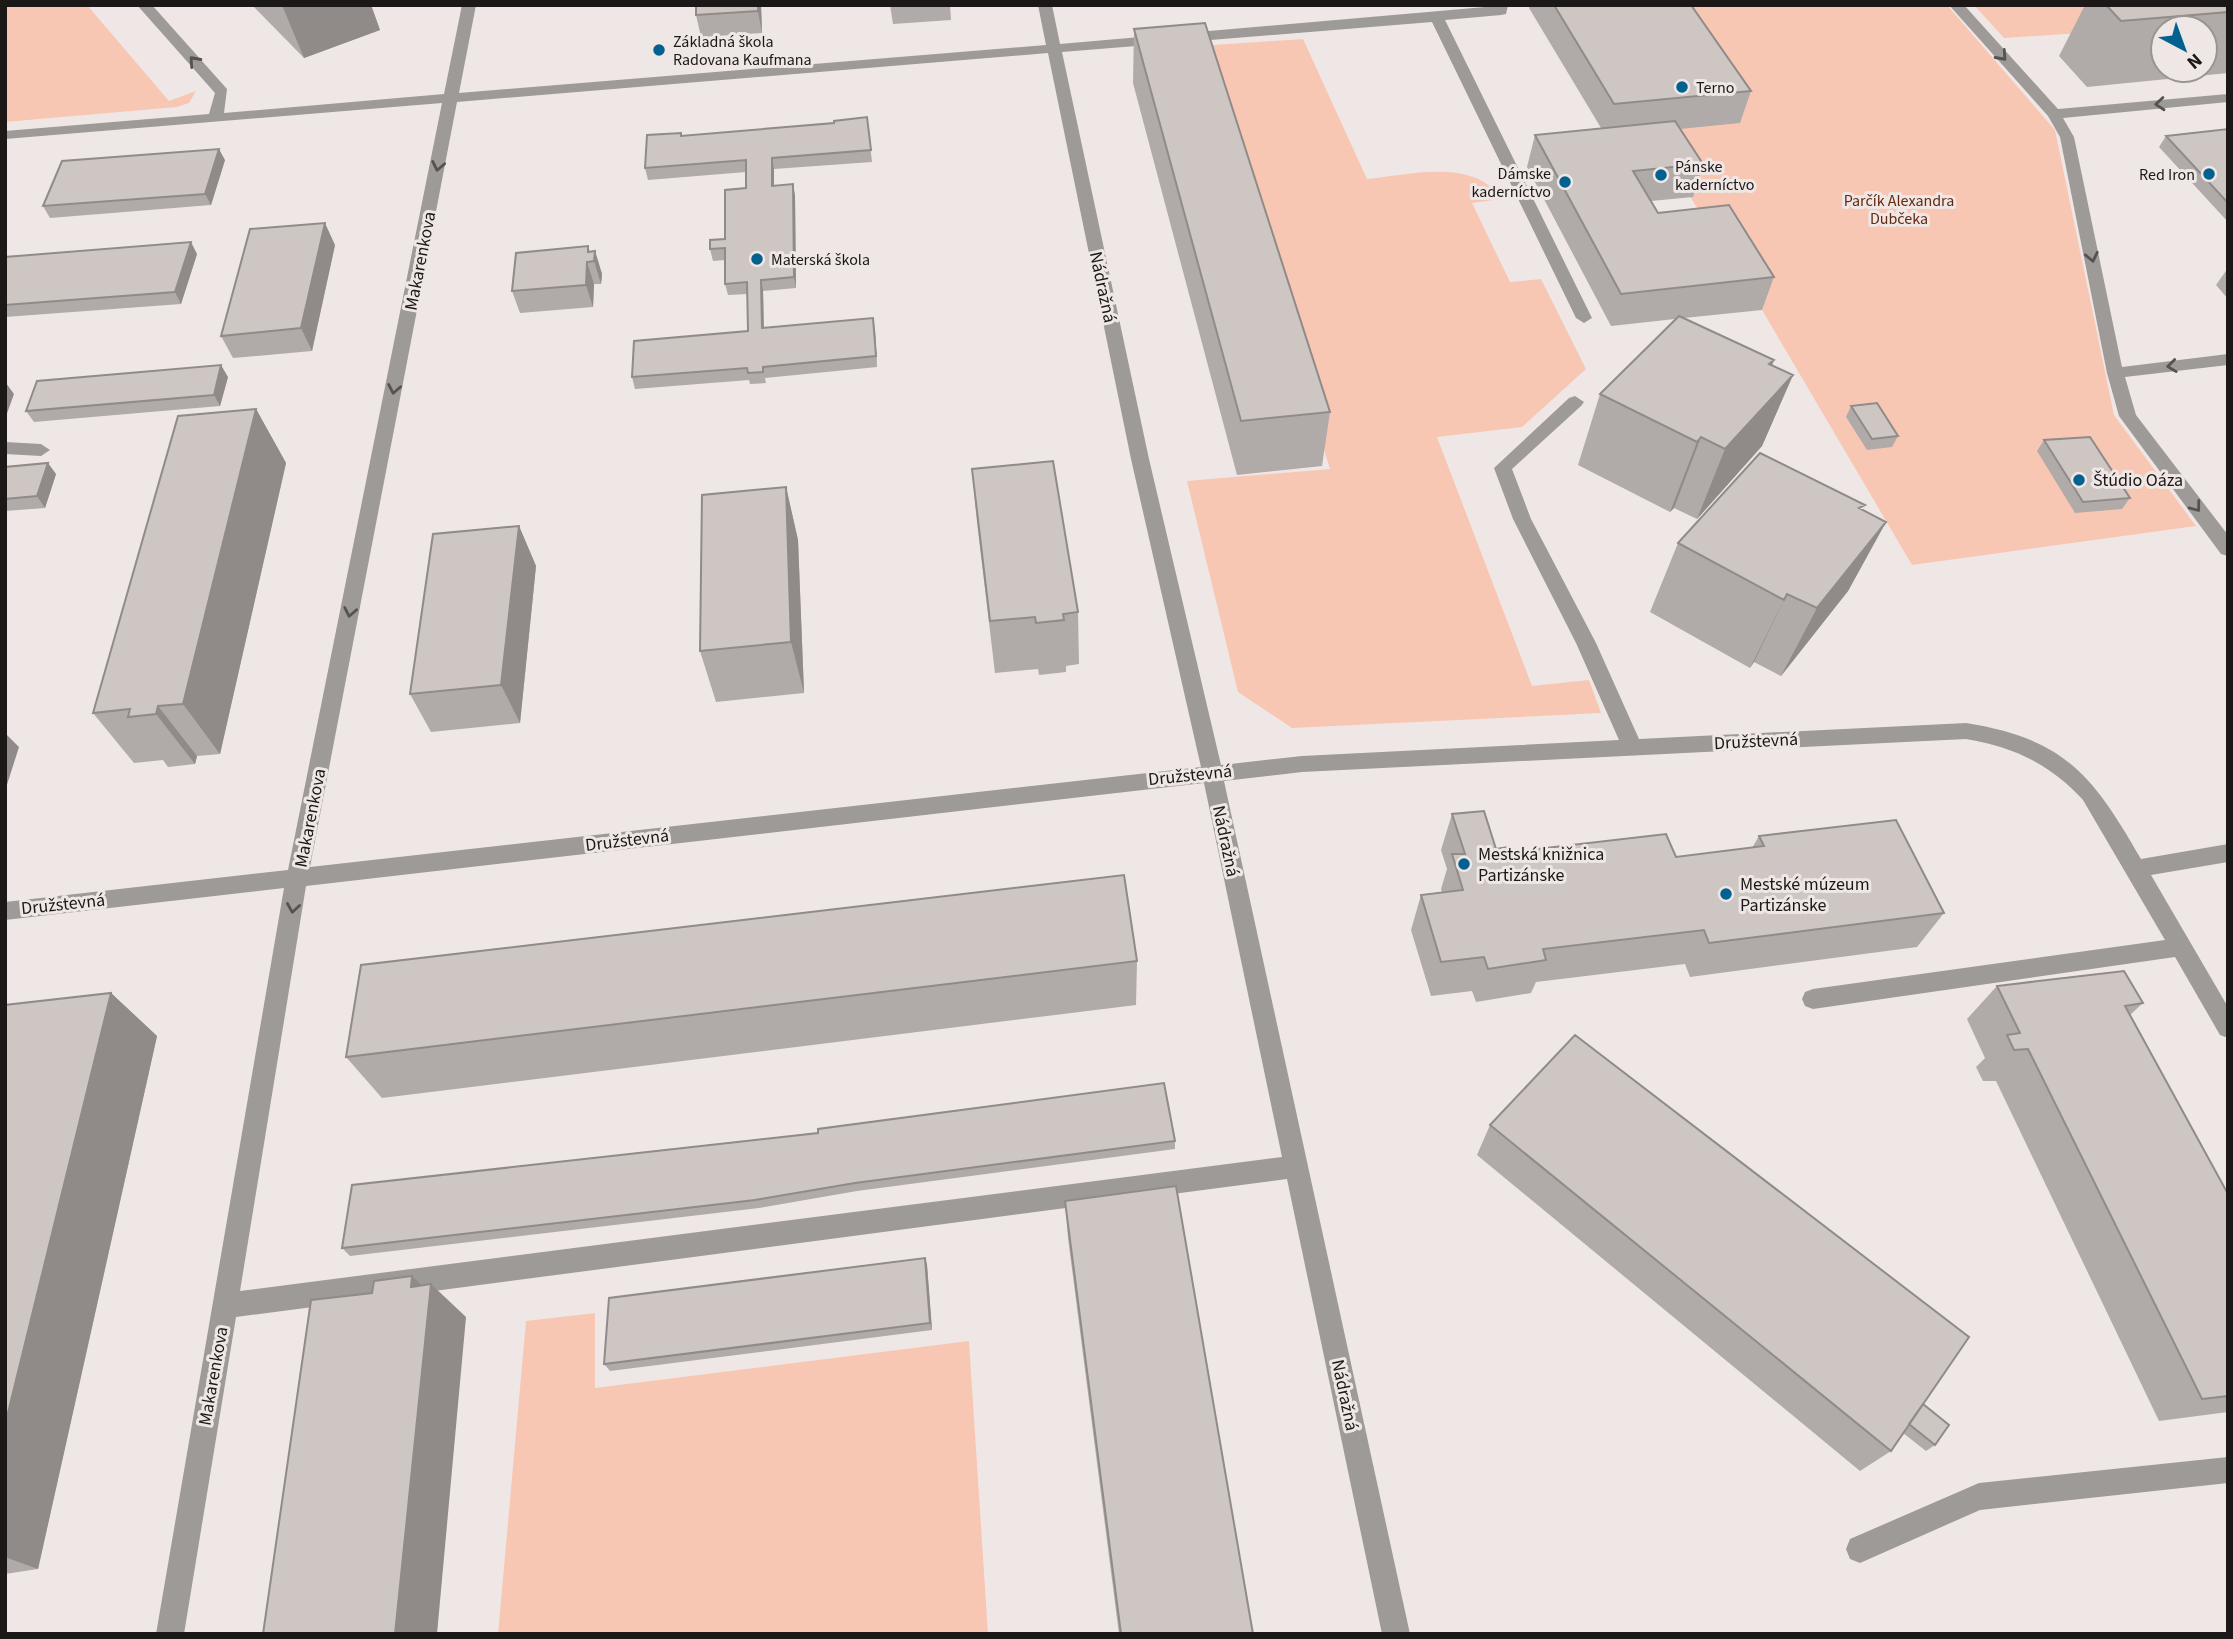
<svg xmlns="http://www.w3.org/2000/svg" width="2233" height="1639" viewBox="0 0 2233 1639" font-family="'Source Sans 3',sans-serif">
<rect width="100%" height="100%" fill="#efe7e5"/>
<!-- green -->
<path fill="#f8c7b4" d="M5,5H87L169,101L196,91L189,103L177,107L5,122Z
M1660,5H1947L2055,130L2114,415L2196,526L1912,565L1762,310L1649,132Z
M1974,5H2228V23L2004,38Z
M1303,39L1367,179C1409,175 1475,157 1501,199L1472,203L1510,282L1541,279L1586,369L1522,427L1437,437L1532,686L1589,680L1601,713L1292,728L1238,692L1187,481L1330,469L1199,46Z
M595,1313V1388L969,1341L988,1634H498L526,1321Z"/>
<g fill="none" stroke-linecap="round" stroke-linejoin="round">
<!-- minor -->
<path fill="#9d9a98" fill-rule="evenodd" d="M137,5H152L227,89L224,113L444,94L462,5H476L459,93L1046,45L1038,5H1052L1060,44L1508,5L1506,14L1501,15L1445,20L1592,318L1584,323L1576,318L1432,22L1062,52L1149,459L1221,765L1302,756L1619,740L1576,643L1513,519L1494,468L1569,398L1575,396L1584,402L1581,406L1512,469L1531,519L1596,643L1639,739L1966,723C2066,739 2093,776 2141,859L2228,844V862L2151,875L2228,1007V1038L2220,1035L2175,957L1813,1009L1805,1006L1802,999L1805,992L1813,989L2165,940L2083,800C2050,764 2014,747 1966,739L1302,772L1224,781L1410,1634H1382L1287,1179L236,1317L184,1634H156L284,888L5,920V902L288,870L442,103L5,139V131L209,114L215,93ZM1048,53L1131,459L1201,767L310,867L457,102ZM1204,783L1282,1157L240,1291L306,886Z
M1949,5H1964L2058,109L2228,94V102L2063,118L2074,137L2122,367L2228,354V365L2125,377L2136,415L2228,535V556L2221,554L2119,416L2107,373L2060,137L2048,116Z
M5,442L41,444L50,450L41,456L5,454Z
M2228,1457V1483L1980,1510L1860,1563L1850,1559L1846,1549L1850,1539L1979,1483Z"/>
</g>
<!-- wall -->
<path fill="#b0aaa8" fill-rule="evenodd" d="M252,5H371L380,30L304,58Z
M696,5H761L762,33L701,37L696,15Z
M890,5H950L951,20L893,24Z
M1530,5H1691L1751,91L1740,123L1680,129L1703,164L1693,197L1651,201L1658,213L1774,277L1762,310L1684,318L1774,360L1772,365L1793,375L1762,446L1697,519L1674,508L1670,512L1578,465L1600,394L1675,319L1611,326L1527,167L1535,135L1601,128L1529,8Z
M2085,5H2228V73L2087,87L2059,56ZM2163,28H2205V70H2163Z
M1134,29L1330,412L1322,466L1237,475L1133,83Z
M867,117L872,162L774,169V186L793,184L795,196L796,288L763,291L764,328L875,330L877,367L765,378L766,383L750,384L749,380L635,389L632,377L748,331L747,294L728,295L725,284V260L713,261L710,249L725,239L746,188V172L648,180L645,168L681,133L682,136L834,123Z
M2228,129V222L2159,147L2166,136Z
M225,160L211,205L50,218L43,206Z
M335,245L312,351L233,358L221,336Z
M588,246L590,252L595,251L602,274L601,284H594L593,307L520,313L512,291Z
M197,254L181,304L5,317V257Z
M2228,268V299L2216,285Z
M228,377L220,406L34,422L26,411Z
M1851,406L1898,436L1892,447L1867,450L1846,417Z
M256,409L286,463L220,754L197,756L195,764L168,767L163,760L134,763L93,713Z
M2044,440L2130,498L2122,509L2075,513L2037,451Z
M5,467L56,474L45,508L5,511Z
M972,469L1078,612L1079,664L1066,666V672L1039,675L1038,669L995,673L977,522Z
M786,487L798,540L804,693L716,702L700,651Z
M1862,510L1886,522L1848,591L1781,676L1754,662L1750,668L1650,612L1678,543Z
M519,526L536,566L520,723L431,732L410,694Z
M1452,814L1496,849L1510,852L1676,857L1752,848L1759,836L1944,913L1917,947L1690,977L1685,964L1536,982L1531,993L1476,1002L1472,991L1431,996L1411,930L1421,895L1442,892L1441,889L1447,869L1441,850Z
M1137,961L1136,1005L382,1098L346,1057Z
M1997,986L2143,1003L2130,1015L2228,1194V1412L2159,1421L1996,1081H1983L1976,1067L1985,1058L1967,1019Z
M111,993L157,1036L38,1569L5,1574V1005Z
M1490,1125L1923,1404L1935,1445L1926,1451L1903,1433L1891,1451L1860,1471L1477,1155Z
M1175,1141V1149L857,1191L759,1208L350,1256L342,1248Z
M1065,1201L1253,1634H1119L1068,1238Z
M925,1258L927,1265L932,1330L610,1371L604,1364Z"/>
<!-- shaded-wall -->
<path fill="#908b88" d="M282,5H371L380,30L304,58Z
M758,5H761L762,33L758,11Z
M219,149L225,160L211,205L205,194Z
M772,158L774,169V197L772,186Z
M793,184L795,196L796,288L794,277Z
M325,223L335,245L312,351L301,328Z
M191,242L197,254L181,304L175,292Z
M595,251L602,274L601,284L594,261Z
M587,262L594,284L593,307L586,285Z
M761,280L763,291L764,340L762,328Z
M873,318L875,330L877,367L876,356Z
M1774,360L1747,426L1793,375L1762,446L1697,519L1725,449L1769,364Z
M221,365L228,377L220,406L214,395Z
M6,383L14,394L5,419V385Z
M256,409L286,463L220,754L183,704Z
M1701,437L1674,508L1670,512L1697,442Z
M48,463L56,474L45,508L37,496Z
M786,487L798,540L804,693L791,642Z
M1886,522L1848,591L1781,676L1817,608Z
M519,526L536,566L520,723L501,685Z
M1787,594L1754,662L1750,668Z
M158,706L197,756L195,764L156,714Z
M5,733L19,747L5,791Z
M111,993L157,1036L38,1569L5,1557V1425Z
M925,1258L927,1265L932,1330L930,1323Z
M412,1276L430,1293L431,1284L466,1317L437,1634H395Z"/>
<!-- building -->
<path fill="#cdc6c3" stroke="#908b88" stroke-width="2" d="M696,5H758V11L696,15Z
M1554,5H1691L1751,91L1614,104Z
M2106,5H2228V12L2121,21Z
M1205,23L1330,412L1241,421L1134,29Z
M867,117L871,150L772,158V186L793,184L794,277L761,280L762,328L873,318L876,356L763,367V372L748,373L747,368L632,377L634,341L748,331L747,282L725,284V248L710,249V240L725,239V190L746,188V160L645,168L647,135L681,133V136L834,123V121Z
M1675,121L1703,164L1633,171L1658,213L1729,205L1774,277L1621,294L1535,135Z
M2228,129V203L2166,136Z
M219,149L205,194L43,206L62,161Z
M325,223L301,328L221,336L250,229Z
M191,242L175,292L5,305V257Z
M588,246V252L595,251L594,261L587,262L586,285L512,291L516,253Z
M1679,316L1774,360L1769,364L1793,375L1725,449L1701,437L1697,442L1600,394Z
M221,365L214,395L26,411L37,381Z
M1877,403L1898,436L1872,439L1851,406Z
M256,409L183,704L158,706L156,714L128,717L130,709L93,713L178,416Z
M2090,437L2130,498L2083,502L2044,440Z
M1760,453L1865,505L1859,508L1886,522L1817,608L1787,594L1784,600L1678,543Z
M1053,461L1078,612L1063,614L1064,620L1036,623L1035,617L990,621L972,469Z
M48,463L37,496L5,499V467Z
M786,487L791,642L700,651L702,495Z
M519,526L501,685L410,694L433,534Z
M1484,811L1496,849L1509,847L1510,852L1666,834L1676,857L1764,846L1759,836L1896,820L1944,913L1709,943L1704,930L1543,949L1546,960L1488,969L1484,957L1441,962L1421,895L1463,890L1452,854H1465L1452,814Z
M1124,875L1137,961L346,1057L361,965Z
M2124,971L2143,1003L2125,1006L2228,1194V1396L2202,1399L2028,1049L2014,1050L2007,1035L2020,1033L1997,986Z
M111,993L5,1425V1005Z
M1575,1035L1969,1337L1891,1451L1490,1125Z
M1164,1083L1175,1141L855,1183L755,1200L342,1248L352,1185L818,1133V1129Z
M1176,1186L1253,1634H1121L1065,1201Z
M925,1258L930,1323L604,1364L609,1298Z
M412,1276L411,1287L431,1284L395,1634H263L311,1300L372,1293L374,1281Z
M1923,1404L1949,1425L1935,1445L1909,1424Z"/>
<!-- one-way arrows -->
<defs><path id="oneway-chevron" d="M-2-3.5L2.5 0L-2 3.5" fill="none" stroke-width="1.6" stroke-linecap="round" stroke-linejoin="round" transform="scale(1.75)"/></defs>
<g stroke="#565251">
<use href="#oneway-chevron" transform="translate(2002 56) rotate(48)"/>
<use href="#oneway-chevron" transform="translate(194 61) rotate(-132)"/>
<use href="#oneway-chevron" transform="translate(2160 104) rotate(175)"/>
<use href="#oneway-chevron" transform="translate(438 166) rotate(101)"/>
<use href="#oneway-chevron" transform="translate(2092 257) rotate(78)"/>
<use href="#oneway-chevron" transform="translate(2172 366) rotate(173)"/>
<use href="#oneway-chevron" transform="translate(394 389) rotate(101)"/>
<use href="#oneway-chevron" transform="translate(2196 507) rotate(53)"/>
<use href="#oneway-chevron" transform="translate(350 612) rotate(101)"/>
<use href="#oneway-chevron" transform="translate(293 908) rotate(99)"/>
</g>
<!-- markers -->
<g fill="#036191" stroke="#efe7e5" stroke-width="2.5">
<circle cx="659" cy="50" r="7"/>
<circle cx="1682" cy="87" r="7"/>
<circle cx="2209" cy="174" r="7"/>
<circle cx="1661" cy="175" r="7"/>
<circle cx="1565" cy="182" r="7"/>
<circle cx="757" cy="259" r="7"/>
<circle cx="2079" cy="480" r="7"/>
<circle cx="1464" cy="864" r="7"/>
<circle cx="1726" cy="894" r="7"/>
</g>
<g text-anchor="middle" stroke-width="6" stroke-linejoin="round" paint-order="stroke">
<!-- far-poi labels -->
<g font-size="16" fill="#1b1817" stroke="#efe7e5" text-anchor="start">
<text x="673" y="47">Základná škola<tspan x="673" dy="18">Radovana Kaufmana</tspan></text>
<text x="1696" y="93">Terno</text>
<text x="1675" y="172">Pánske<tspan x="1675" dy="18">kaderníctvo</tspan></text>
<text x="1551" y="179" text-anchor="end">Dámske<tspan x="1551" dy="18">kaderníctvo</tspan></text>
<text x="2195" y="180" text-anchor="end">Red Iron</text>
<text x="771" y="265">Materská škola</text>
</g>
<!-- far-park labels -->
<g font-size="16" fill="#652a0e" stroke="#efe7e5">
<text x="1899" y="206">Parčík Alexandra<tspan x="1899" dy="18">Dubčeka</tspan></text>
</g>
<!-- street labels -->
<g font-size="18" fill="#1b1817" stroke="#efe7e5">
<text transform="translate(420 261) rotate(-79)" y="6">Makarenkova</text>
<text transform="translate(1103 287) rotate(78)" y="6">Nádražná</text>
<text transform="translate(1756 741) rotate(-3)" y="6">Družstevná</text>
<text transform="translate(1190 775) rotate(-6)" y="6">Družstevná</text>
<text transform="translate(310 818) rotate(-79)" y="6">Makarenkova</text>
<text transform="translate(627 840) rotate(-7)" y="6">Družstevná</text>
<text transform="translate(1226 841) rotate(78)" y="6">Nádražná</text>
<text transform="translate(63 904) rotate(-6)" y="6">Družstevná</text>
<text transform="translate(213 1376) rotate(-80)" y="6">Makarenkova</text>
<text transform="translate(1345 1395) rotate(78)" y="6">Nádražná</text>
</g>
<!-- poi labels -->
<g font-size="18" fill="#1b1817" stroke="#efe7e5" text-anchor="start">
<text x="2093" y="486">Štúdio Oáza</text>
<text x="1478" y="860">Mestská knižnica<tspan x="1478" dy="21">Partizánske</tspan></text>
<text x="1740" y="890">Mestské múzeum<tspan x="1740" dy="21">Partizánske</tspan></text>
</g>
</g>
<!-- border -->
<rect width="2233" height="1639" fill="none" stroke="#1b1817" stroke-width="14"/>
<!-- north arrow -->
<g transform="translate(2184 49) rotate(139)"><circle r="33" fill="#efe7e5" stroke="#9a9493" stroke-width="2"/>
<path d="M0-5L12 26L0 18L-12 26Z" fill="#036191"/>
<text y="-10" font-size="19" font-weight="bold" text-anchor="middle" fill="#1b1817">N</text>
</g>
</svg>
